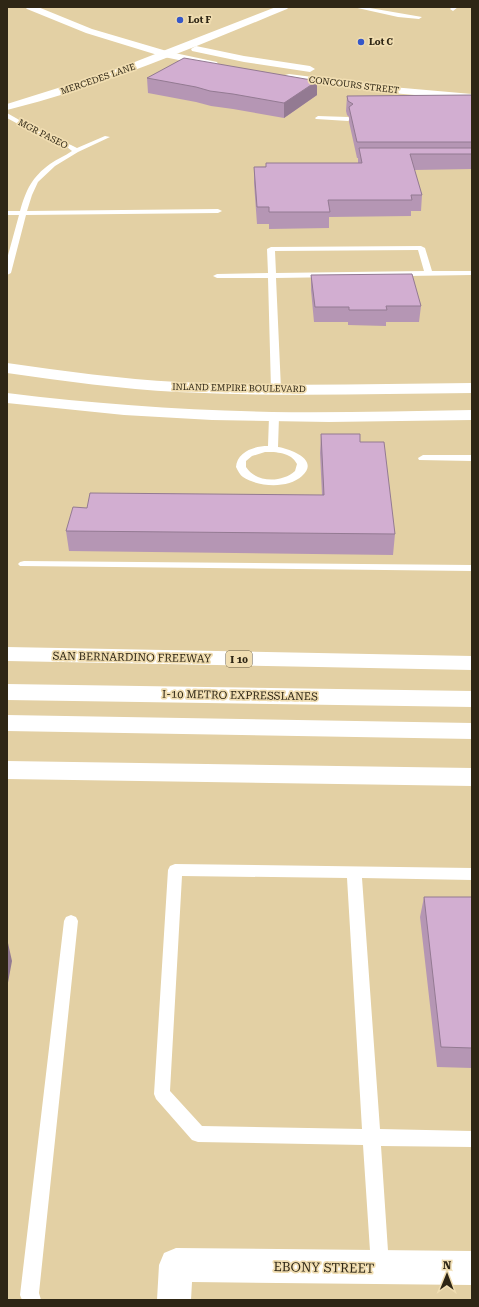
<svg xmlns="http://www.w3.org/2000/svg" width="479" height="1307" viewBox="0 0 479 1307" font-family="'Roboto Serif',serif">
<rect width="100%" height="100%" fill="#e3d0a4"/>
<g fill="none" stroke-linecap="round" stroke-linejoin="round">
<!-- lane -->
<path fill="#fff" fill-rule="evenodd" d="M353,7H364L422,17L419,19L398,17Z
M452,7H458L453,11L450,9Z
M7,113L44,134L71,145L77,148L105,136L110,137L78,152L55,166L38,182L32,195L27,211L218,209L222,211L218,213L26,215L11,273L7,275V259L19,215H7V211H20C26,190 32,177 50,164C57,159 65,156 72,151L67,147L40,136L7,118Z
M318,116L348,117L351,119L348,121L316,119L315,118Z
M421,246L425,248L432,271H472V275L276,278L281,389L276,392L271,389L268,278H217L213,276L217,274L268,273L267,249L271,247ZM418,250L424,271L276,273L275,251Z
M274,414L279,417L278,447C291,449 320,460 302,476C288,489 258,487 243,477C240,475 238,471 236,467C237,452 254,446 268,446L269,417ZM265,452C276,452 291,452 297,464L295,471C282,483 256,483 246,467V461L252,456Z
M423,455H472V461L419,460L418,458Z
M24,561L472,565V571L20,566L18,564L20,562Z
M175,864L472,868V880L362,878L380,1129L472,1131V1147L381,1146L389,1266L387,1273L380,1275L373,1273L371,1266L363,1145L198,1142L192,1140L156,1099L154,1094L168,870L170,866ZM182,876L347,878L362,1129L202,1126L170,1091Z
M71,915L76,917L78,921L39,1293L41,1300H22L20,1295L64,921L66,917Z"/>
<!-- street -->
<path fill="#fff" fill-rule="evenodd" d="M276,7H289L287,9C195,47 104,86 7,110V104L109,72Z
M176,1248L472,1251V1285L192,1282L191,1300H157L159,1265L164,1253Z"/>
<!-- secondary -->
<path fill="#fff" fill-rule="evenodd" d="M25,7H38L92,29L170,52L217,62L218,64L213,67L164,57L86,33L27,9Z
M196,46L244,56L310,66L315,69L310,72L244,62L192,51L191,49Z
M289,74L392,87L472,94V100L392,93L285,79L284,77L285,75Z
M7,363C64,371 121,379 178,382C276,387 374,384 472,383V393C374,394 276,397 178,392C121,389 64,381 7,373Z
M7,393C95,404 184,410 272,412C339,413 405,411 472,410V420L329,422L212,420L124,415L7,403Z"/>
<!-- highway -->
<path fill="#fff" fill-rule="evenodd" d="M7,647L472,656V670L7,661Z
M7,684L472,691V707L7,700Z
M7,715L472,723V739L7,731Z
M7,761L472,768V786L7,779Z"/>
</g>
<!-- wall -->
<path fill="#b596b4" d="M147,78L317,95L284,118L233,109L211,106L196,102L148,93Z
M347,96H472V169L414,170L422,195L421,211H411V216L329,217V228L269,229V224H257L254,183V167L358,163V158H357L349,122V117L347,115L346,111Z
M311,275L421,306L419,322H386V326L348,325V322H314L311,290Z
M321,434L360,442L395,534L393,555L69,551L66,531L87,508L322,495L320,453Z
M424,897H472V1068L437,1067L420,917Z"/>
<!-- shaded-wall -->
<path fill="#937a92" d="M317,81V95L284,118V103Z
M8,943L12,961L7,988V949Z"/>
<!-- building -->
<path fill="#d2aed1" stroke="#937a92" d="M184,58L317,81L284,103L233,94L210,91L196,87L147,78Z
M472,95V142H357L349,107L353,104L348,101L347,96Z
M359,148H472V154H410L422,195H411L412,200H328L330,212H269V207H257L254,167H266V163H362Z
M412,274L421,306H386L387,310H349V307H315L311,275Z
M321,434H360V442H384L395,534L66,531L73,507L87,508L90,493L324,495Z
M424,897H472V1048L441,1047Z"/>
<!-- markers -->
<g fill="#3657c8" stroke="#f0ddb1" stroke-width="1.5">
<circle cx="180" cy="20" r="4"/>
<circle cx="361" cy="42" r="4"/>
</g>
<g text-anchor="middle" stroke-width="3.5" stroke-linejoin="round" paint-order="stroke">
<!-- far-poi labels -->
<g font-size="9" font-weight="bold" fill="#2e2615" stroke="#f0ddb1" text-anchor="start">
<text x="188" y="23">Lot F</text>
<text x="369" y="45">Lot C</text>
</g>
<!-- far-street labels -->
<g font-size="9" fill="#2e2615" stroke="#f0ddb1">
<text transform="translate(98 79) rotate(-19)" y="3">MERCEDES LANE</text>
<text transform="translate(354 85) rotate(7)" y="3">CONCOURS STREET</text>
<text transform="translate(43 134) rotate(27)" y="3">MGR PASEO</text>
<text transform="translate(239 388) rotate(1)" y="3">INLAND EMPIRE BOULEVARD</text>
</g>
<!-- shield labels -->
<rect fill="#f0ddb1" stroke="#685d44" stroke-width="1" x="226" y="651" width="26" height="16" rx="3"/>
<g font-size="10" font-weight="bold" fill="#2e2615">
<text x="239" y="663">I 10</text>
</g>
<!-- street labels -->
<g font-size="11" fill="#2e2615" stroke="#f0ddb1">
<text transform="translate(132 657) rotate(1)" y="4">SAN BERNARDINO FREEWAY</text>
<text transform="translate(240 695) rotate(1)" y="4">I-10 METRO EXPRESSLANES</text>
</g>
<!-- near-street labels -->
<g font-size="13" fill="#2e2615" stroke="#f0ddb1">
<text transform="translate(324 1267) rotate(1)" y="5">EBONY STREET</text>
</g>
</g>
<!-- border -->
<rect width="479" height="1307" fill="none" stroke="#2e2615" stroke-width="16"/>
<!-- north arrow -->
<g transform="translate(447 1275) rotate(1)" stroke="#f0ddb1" stroke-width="3" paint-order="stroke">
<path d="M0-3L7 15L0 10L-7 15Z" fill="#2e2615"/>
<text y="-6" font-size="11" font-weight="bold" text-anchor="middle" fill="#2e2615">N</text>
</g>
</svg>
